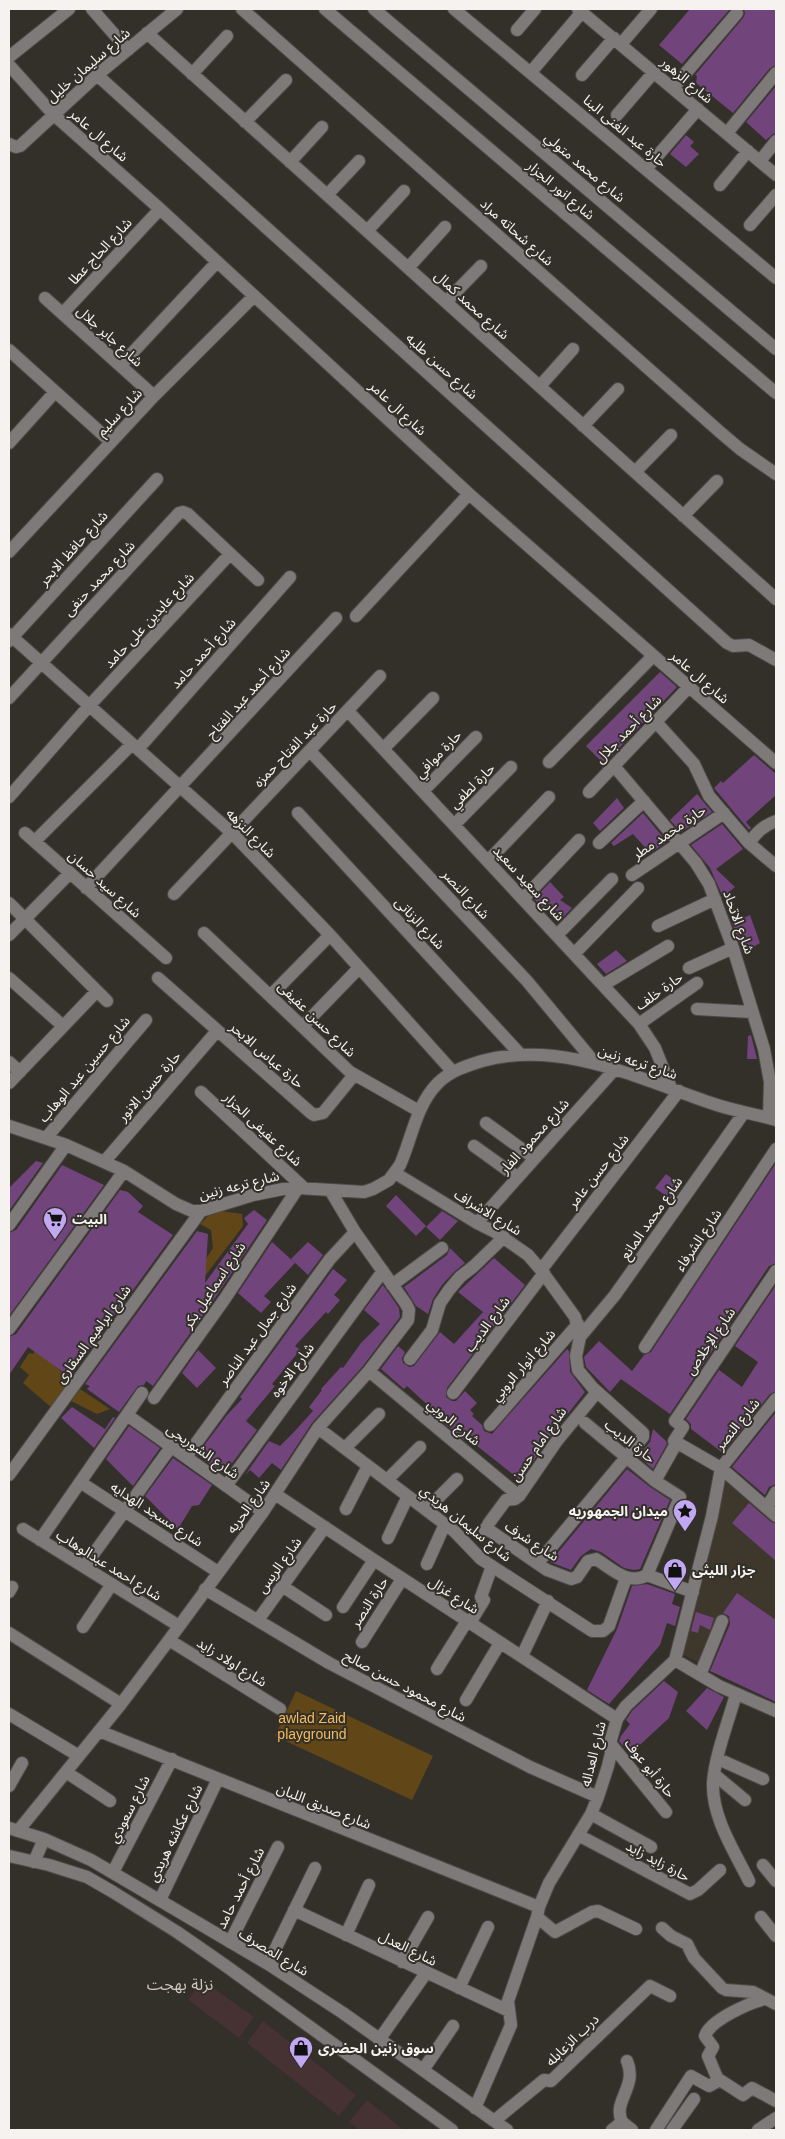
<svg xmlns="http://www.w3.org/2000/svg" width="785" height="2139" viewBox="0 0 785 2139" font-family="Arial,'Noto Sans Arabic',sans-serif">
<rect width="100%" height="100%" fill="#33302a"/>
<!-- commercial -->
<path fill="#463133" d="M202,1980L254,2017L239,2038L188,2000Z
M263,2021L356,2095L339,2116L247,2043Z
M367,2100L404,2130H359L349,2122Z"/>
<!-- built -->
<path fill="#3e372c" d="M725,1475L776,1522V1653L720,1615L699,1663L680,1653Z"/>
<!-- green -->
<path fill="#614618" d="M214,1210L242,1214L243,1226L202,1280L198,1271L213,1248L211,1230L200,1224Z
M40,1345L44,1357L74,1382L53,1409L23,1383L29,1375L20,1367L29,1353L33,1354Z
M80,1389L110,1409L97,1414L71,1401Z
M296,1691L433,1756L412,1800L275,1736Z"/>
<!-- building -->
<path fill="#71447b" d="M690,9H730L682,64L659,45Z
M744,9H776V65L770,68L733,113L696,83L697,76L695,75L743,18L745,14Z
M776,86V133L773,134L766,140L746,122Z
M686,135L694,142L690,146L699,154L686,167L670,154Z
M660,672L677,687L604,764L586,746Z
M754,755L776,774V795L746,822L751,828L749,830L714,788L721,781L723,783Z
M697,794L712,812L681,832L670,820Z
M617,798L624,808L600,831L593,823Z
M643,813L667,842L650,853L633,834L614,846L611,843Z
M722,824L743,849L716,869L735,887L723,897L710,868L691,845Z
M550,882L564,897L560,900L572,908L559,921L550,910L547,912L534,899Z
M750,915L760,943L743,953L732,923Z
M616,950L627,961L606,974L597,964Z
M751,1035L757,1059H747L748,1036Z
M36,1161L43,1163L9,1211V1188Z
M776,1163V1263L769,1266L670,1414L621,1379L610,1392L586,1367L584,1357L599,1341L632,1371L644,1355L651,1352Z
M62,1165L104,1185L9,1316V1233L16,1230Z
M666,1174L682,1186L672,1200L655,1188Z
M120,1190L128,1192L143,1206L138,1212L173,1235L70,1377L28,1347L9,1375V1337L16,1334Z
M396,1195L426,1226L416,1236L386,1206Z
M254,1210L267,1220L217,1295L153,1386L146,1381L144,1385L138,1386L119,1412L87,1389L90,1386L85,1384L197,1231L208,1234L205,1283L248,1224L244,1218Z
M442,1211L458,1221L440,1240L426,1227Z
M272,1242L295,1263L264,1296L271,1302L261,1313L238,1293Z
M308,1242L323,1255L308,1275L291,1259Z
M450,1248L465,1263L454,1272L442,1285L433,1299L428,1314L416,1306L404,1287L447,1255Z
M494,1258L525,1285L447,1388L446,1397L452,1401H456L465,1391L477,1403L470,1410L474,1414L472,1416L482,1425L484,1431L492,1434L567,1349L569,1351L570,1372L585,1392L550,1437L520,1480L467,1438L464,1440L431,1412L433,1410L407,1386L404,1389L381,1369L398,1346L405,1352L402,1358L403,1363L409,1367L414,1366L440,1332L454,1344L483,1312L458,1292Z
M333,1269L347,1280L334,1295L340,1300L328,1314L326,1312L295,1346L300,1350L272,1384L275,1386L246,1421L257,1430L224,1474L197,1455L227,1415L242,1399L240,1397Z
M383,1285L399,1308L400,1317L363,1366L312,1423L281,1470L272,1463L259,1478L250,1470L245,1475L269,1441L280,1446L293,1433L313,1411L309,1407L322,1390L321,1389L341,1367L343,1368L361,1343L380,1324L364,1310Z
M776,1285V1391L770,1394L723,1453L691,1429V1424L686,1419L719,1370L742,1387L758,1362L735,1346Z
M198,1350L216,1368L197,1388L182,1373Z
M72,1407L105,1429L113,1417L115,1418L94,1448L61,1418Z
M776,1412V1484L769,1487L765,1495L732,1467Z
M129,1426L160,1448L133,1486L106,1459Z
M653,1429L666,1441L667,1444L653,1469L638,1456L650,1442Z
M173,1458L212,1485L199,1505L192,1506L178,1529L145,1496Z
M627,1469L650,1487L670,1500L640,1569L634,1570L624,1568L601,1552L591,1549L581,1556L571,1570L550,1562Z
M749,1503L771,1522L776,1524V1561L732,1523Z
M647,1584L675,1594L672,1604L680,1607L675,1626L667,1623L660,1645L609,1704L587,1690L617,1629L632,1586Z
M737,1593L776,1620V1702L710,1671L730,1624L729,1616L723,1613Z
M696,1612L714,1618L710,1630L700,1625L698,1633L691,1631Z
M664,1681L678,1692L669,1718L630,1754L619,1741L621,1736L630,1724L626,1720L632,1711Z
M707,1688L724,1697L707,1730L686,1711Z"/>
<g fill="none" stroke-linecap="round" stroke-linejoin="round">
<!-- minor casing -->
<g stroke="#4e4b46" stroke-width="14">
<path id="minor" d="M92,9L128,50
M242,9L720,432L740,449L776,474
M325,9L776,393
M374,9L776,349
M454,9L776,278
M578,9L776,175
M517,30L535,9
M147,33L776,599
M621,44L651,9
M9,57L69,9
M9,65L53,114L160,209L469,494L776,763
M531,72L582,12
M192,74L227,36
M97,75L727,643L733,646L749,645L776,660
M582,75L614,38
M673,88L737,13
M617,115L654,72
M245,122L286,80
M727,133L776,73
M9,144L16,147L20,146L97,75L177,9
M760,161L776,141
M290,162L322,127
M646,169L698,109
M720,185L748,151
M327,195L359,161
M750,225L776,195
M367,231L404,191
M408,268L445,227
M45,298L154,396
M446,302L481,266
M63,313L160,209
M9,350L111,442
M121,365L217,262
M540,386L573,349
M583,426L618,389
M9,443L55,392
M635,472L671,435
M683,516L717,481
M9,552L154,396L254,296
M356,616L469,494
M9,634L232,833L330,935L453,1072
M9,641L157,479
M9,698L179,513L183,512L188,514L258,580
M348,711L639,1024L655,1048L671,1088
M656,722L694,764L709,796L749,843L776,866
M138,749L290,577
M383,749L433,698
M310,751L527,981L595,1063
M549,762L653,656
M614,766L696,863L709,884L733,948L764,1049L770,1082L769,1118
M423,791L476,737
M589,792L689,687
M9,797L89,706L230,554
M298,813L520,1054
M454,825L511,767
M25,833L166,958
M35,841L132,744
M599,843L644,801
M749,843C757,832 763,826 776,821
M488,861L549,797
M632,875L724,813
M86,888L336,618
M174,894L380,676
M523,899L579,840
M9,903L107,1001
M658,926L715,899
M204,933L350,1072L419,1111
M9,935L70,873
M557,935L612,879
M574,954L638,888
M689,968L733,948
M9,978L63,1026
M158,978L311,1113L314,1115L323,1113L354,1075
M603,985L668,946
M271,995L330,935
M697,1009L752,1012
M639,1024L697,983
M303,1026L359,968
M9,1062L20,1072
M9,1083L97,991
M201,1092L304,1188
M486,1123L534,1158
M9,1126L66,1145L124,1171L176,1204L192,1211H201L253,1195L283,1189L298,1188L364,1192L373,1189L389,1180L400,1165C412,1138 416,1105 438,1083C450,1071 466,1066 482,1061C562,1039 639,1079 714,1104C734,1111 756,1114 776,1120
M46,1138L146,1020
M474,1146L517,1177
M104,1162L217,1031
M395,1173L477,1223L495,1232L528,1255L541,1270L575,1317L580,1337L576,1356L578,1370L593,1388L643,1433V1437L538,1563
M477,1223L614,1070
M9,1225L66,1145
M541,1270L679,1091
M776,1271L675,1421L683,1427L674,1441L721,1468L776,1516
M392,1285L442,1248
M9,1329L124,1171
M580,1337L615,1295L743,1114
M645,1347L776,1149
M410,1359L432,1330L440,1303L449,1290L460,1277L474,1266L504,1237
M369,1371L519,1496
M453,1393L544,1273
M154,1398L224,1300L298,1188
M127,1415L263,1512
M585,1423L655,1481
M490,1425L578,1324
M318,1428L454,1531L481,1559L592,1631H603L609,1626L626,1578
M345,1448L379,1414
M186,1457L330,1259L355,1232
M9,1475L201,1211
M387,1480L420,1447
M80,1482L218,1572
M226,1486L383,1271
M275,1494L374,1560L617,1719
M767,1507L776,1492
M346,1509L368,1466
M426,1510L457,1479
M486,1528L547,1570L571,1579L577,1577L588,1561L596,1559C612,1569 628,1586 647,1575L693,1592
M23,1529L179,1626
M485,1531L489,1523L506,1500L515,1499L519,1496L556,1442L597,1392
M388,1538L408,1496
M40,1540L142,1393
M427,1564L445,1524
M84,1567L171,1447
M647,1575L680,1497L655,1481L677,1442
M282,1586L326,1615
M205,1589L329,1663L530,1767L598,1797
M9,1592L12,1587
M343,1607L374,1560
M258,1620L325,1527
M470,1623L484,1600L481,1597L492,1566
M83,1627L112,1584
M9,1633L121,1704
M169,1640L280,1709
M362,1642L402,1579
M522,1656L548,1601
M675,1660L719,1686L776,1711
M437,1669L467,1621
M700,1675L722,1621
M736,1694C729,1720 714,1758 713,1784C712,1818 735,1852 749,1881
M466,1700L500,1643
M9,1714L79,1756
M99,1731L539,1907
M610,1743L666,1812
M718,1759L763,1779
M66,1772L110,1801
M715,1775L745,1800
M9,1786L22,1763
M591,1814L651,1847
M9,1828L44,1839L91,1860L268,1964L343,2013L507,2130
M18,1831L121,1704L169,1640L263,1512L318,1428L369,1371L408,1320L409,1310L406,1304L355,1232L330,1190
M578,1835L690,1894L698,1890L720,1870
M9,1856L49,1865L87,1877L113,1892L177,1932L226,1966L452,2130
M34,1862L44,1839
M763,1865L776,1881
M113,1872L172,1759
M160,1900L218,1779
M294,1910L509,2011
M537,1917L555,1932L592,1912L598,1911L636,1929
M761,1917L776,1936
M662,1928L671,1936L687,1944L694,1958L722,1988L726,1990L753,1992L776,2004
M346,1935L369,1885
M230,1942L278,1847
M402,1962L428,1917
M268,1964L315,1868
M459,1988L488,1927
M379,2040L426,1973
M423,2070L453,2026
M718,2080L708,2056L713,2047L705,2036C710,2020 749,2003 765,1999
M475,2108L511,2025L508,2001L537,1917L539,1907L549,1883L591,1814L598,1797L608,1766L611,1753L610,1743L617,1719L626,1706L675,1660L712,1516L721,1468L776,1399
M494,2121L544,2080L551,2081L650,1986L670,1996
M622,2122C612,2101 638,2087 627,2061
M612,2130L622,2122L632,2130
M656,2130L691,2076L709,2086L720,2080L743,2095L752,2088L776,2101
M672,2130L694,2099
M758,2130L776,2118"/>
</g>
<!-- minor -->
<use href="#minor" stroke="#7f7a7a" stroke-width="12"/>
</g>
<!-- icons -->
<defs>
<g id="supermarket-pin" transform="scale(1.25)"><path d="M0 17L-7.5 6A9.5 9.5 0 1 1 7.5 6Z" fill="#c2a8f2" stroke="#33302a"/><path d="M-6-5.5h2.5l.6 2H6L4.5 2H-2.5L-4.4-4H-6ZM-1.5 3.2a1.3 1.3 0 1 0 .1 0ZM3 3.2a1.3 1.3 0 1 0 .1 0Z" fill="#111"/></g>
<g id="sight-pin" transform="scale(1.25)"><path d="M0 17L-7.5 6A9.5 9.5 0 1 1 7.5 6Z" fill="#c2a8f2" stroke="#33302a"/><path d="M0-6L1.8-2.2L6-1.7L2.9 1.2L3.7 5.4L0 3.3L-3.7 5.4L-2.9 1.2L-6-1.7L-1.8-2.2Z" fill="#111"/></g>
<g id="shop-pin" transform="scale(1.25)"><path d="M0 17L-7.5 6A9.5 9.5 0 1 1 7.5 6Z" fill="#c2a8f2" stroke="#33302a"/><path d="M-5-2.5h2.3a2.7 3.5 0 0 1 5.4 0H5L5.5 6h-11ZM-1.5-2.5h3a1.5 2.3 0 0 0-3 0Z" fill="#111"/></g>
</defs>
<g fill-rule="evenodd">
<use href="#supermarket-pin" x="55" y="1219"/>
<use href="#sight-pin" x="685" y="1511"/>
<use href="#shop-pin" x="675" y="1570"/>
<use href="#shop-pin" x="301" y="2048"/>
</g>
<g text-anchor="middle" stroke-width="4" stroke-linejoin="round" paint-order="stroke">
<!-- street labels -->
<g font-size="14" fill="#f5f2ef" stroke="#33302a">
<text transform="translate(88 65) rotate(-41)" y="5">شارع سليمان خليل</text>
<text transform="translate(687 80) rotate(40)" y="5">شارع الزهور</text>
<text transform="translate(625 131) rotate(40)" y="5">حارة عبد الغنى البنا</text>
<text transform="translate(99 135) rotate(41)" y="5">شارع ال عامر</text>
<text transform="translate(585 167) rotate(40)" y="5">شارع محمد متولي</text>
<text transform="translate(561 190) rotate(40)" y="5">شارع انور الجزار</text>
<text transform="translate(517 232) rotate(42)" y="5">شارع شحاته مراد</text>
<text transform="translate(100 251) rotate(-47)" y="5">شارع الحاج عطا</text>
<text transform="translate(472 305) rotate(42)" y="5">شارع محمد كمال</text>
<text transform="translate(110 336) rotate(42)" y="5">شارع جابر جلال</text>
<text transform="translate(442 366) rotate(42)" y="5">شارع حسن طلبه</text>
<text transform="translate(398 408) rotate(43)" y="5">شارع ال عامر</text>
<text transform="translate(119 412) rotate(-47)" y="5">شارع سليم</text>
<text transform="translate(73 548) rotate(-48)" y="5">شارع حافظ الابحر</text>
<text transform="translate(99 578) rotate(-47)" y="5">شارع محمد حنفى</text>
<text transform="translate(149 620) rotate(-47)" y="5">شارع عابدين على حامد</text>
<text transform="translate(203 653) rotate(-48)" y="5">شارع أحمد حامد</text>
<text transform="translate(700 677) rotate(41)" y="5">شارع ال عامر</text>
<text transform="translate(248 693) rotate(-48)" y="5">شارع أحمد عبد الفتاح</text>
<text transform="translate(628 729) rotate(-46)" y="5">شارع أحمد جلال</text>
<text transform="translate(295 744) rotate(-46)" y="5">حارة عبد الفتاح حمزه</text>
<text transform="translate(438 754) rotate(-46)" y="5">حارة موافي</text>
<text transform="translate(472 786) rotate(-45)" y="5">حارة لطفي</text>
<text transform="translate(669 832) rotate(-34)" y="5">حارة محمد مطر</text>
<text transform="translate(251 833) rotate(45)" y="5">شارع النزهه</text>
<text transform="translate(529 883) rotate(47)" y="5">شارع سعيد سعيد</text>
<text transform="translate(105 884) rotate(42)" y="5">شارع سيد حسان</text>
<text transform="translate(466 894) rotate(47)" y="5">شارع النصر</text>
<text transform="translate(739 922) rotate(70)" y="5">شارع الاتحاد</text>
<text transform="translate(420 923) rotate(47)" y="5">شارع الزناتى</text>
<text transform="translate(659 991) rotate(-35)" y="5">حارة خلف</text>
<text transform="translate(317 1019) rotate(44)" y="5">شارع حسن عفيفى</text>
<text transform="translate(267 1055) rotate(41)" y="5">حارة عباس الابحر</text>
<text transform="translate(638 1062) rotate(18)" y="5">شارع ترعه زنين</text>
<text transform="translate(84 1069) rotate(-50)" y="5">شارع حسين عبد الوهاب</text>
<text transform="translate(149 1086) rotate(-49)" y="5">حارة حسن الانور</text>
<text transform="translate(263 1129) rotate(43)" y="5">شارع عفيفى الجزار</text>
<text transform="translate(534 1136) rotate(-48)" y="5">شارع محمود الفار</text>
<text transform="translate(598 1171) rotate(-52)" y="5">شارع حسن عامر</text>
<text transform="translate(239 1185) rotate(-14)" y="5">شارع ترعه زنين</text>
<text transform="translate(488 1212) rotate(31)" y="5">شارع الاشراف</text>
<text transform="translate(651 1218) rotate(-55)" y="5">شارع محمد المانع</text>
<text transform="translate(698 1240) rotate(-56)" y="5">شارع الشرفاء</text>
<text transform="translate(214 1285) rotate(-56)" y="5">شارع اسماعيل بكر</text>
<text transform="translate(487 1324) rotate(-53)" y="5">شارع الديب</text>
<text transform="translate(93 1334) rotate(-54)" y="5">شارع ابراهيم السقارى</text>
<text transform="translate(257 1334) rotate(-54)" y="5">شارع جمال عبد الناصر</text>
<text transform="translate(710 1341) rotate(-56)" y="5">شارع الإخلاص</text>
<text transform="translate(523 1365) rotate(-49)" y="5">شارع انوار الروبي</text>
<text transform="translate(292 1370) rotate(-54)" y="5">شارع الاخوه</text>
<text transform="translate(454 1422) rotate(40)" y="5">شارع الروبي</text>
<text transform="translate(737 1424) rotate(-51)" y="5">شارع النصر</text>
<text transform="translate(630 1441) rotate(39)" y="5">حارة الديب</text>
<text transform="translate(538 1444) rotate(-55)" y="5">شارع امام حسن</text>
<text transform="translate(203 1451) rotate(35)" y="5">شارع الشوربجى</text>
<text transform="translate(248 1506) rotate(-54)" y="5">شارع الحريه</text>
<text transform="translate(157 1514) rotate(33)" y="5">شارع مسجد الهدايه</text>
<text transform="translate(466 1523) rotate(39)" y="5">شارع سليمان هريدي</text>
<text transform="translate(532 1541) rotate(33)" y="5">شارع شرف</text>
<text transform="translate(109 1565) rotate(32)" y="5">شارع احمد عبدالوهاب</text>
<text transform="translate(279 1565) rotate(-54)" y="5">شارع الريس</text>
<text transform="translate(454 1595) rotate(33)" y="5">شارع غزال</text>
<text transform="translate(369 1602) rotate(-57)" y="5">حارة النصر</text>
<text transform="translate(232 1662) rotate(32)" y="5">شارع اولاد زايد</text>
<text transform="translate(405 1686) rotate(28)" y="5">شارع محمود حسن صالح</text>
<text transform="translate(593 1754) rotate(-76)" y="5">شارع العداله</text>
<text transform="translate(650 1768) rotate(51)" y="5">حارة أبو عوف</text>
<text transform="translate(324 1806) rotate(22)" y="5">شارع صديق اللبان</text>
<text transform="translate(129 1809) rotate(-63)" y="5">شارع سعودي</text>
<text transform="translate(175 1833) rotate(-64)" y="5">شارع عكاشه هريدي</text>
<text transform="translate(658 1861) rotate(28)" y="5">حارة زايد زايد</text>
<text transform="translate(240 1888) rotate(-63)" y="5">شارع أحمد حامد</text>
<text transform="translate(408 1948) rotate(26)" y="5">شارع العدل</text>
<text transform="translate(274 1952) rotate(31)" y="5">شارع المصرف</text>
<text transform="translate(572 2040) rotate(-44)" y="5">درب الزعابله</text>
</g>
<!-- poi labels -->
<g font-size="14" font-weight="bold" fill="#f5f2ef" stroke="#33302a" text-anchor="start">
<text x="72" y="1224">البيت</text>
<text x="668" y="1516" text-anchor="end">ميدان الجمهوريه</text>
<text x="692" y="1575">جزار الليثى</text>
<text x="318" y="2053">سوق زنين الحضرى</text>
</g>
<!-- park labels -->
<g font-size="14" fill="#f5bb5b" stroke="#33302a">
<text x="312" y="1723">awlad Zaid<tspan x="312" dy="16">playground</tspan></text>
</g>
<!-- quarter labels -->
<g font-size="16" fill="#cbc6be" stroke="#33302a">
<text x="180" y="1990">نزلة بهجت</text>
</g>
</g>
<!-- border -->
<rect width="785" height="2139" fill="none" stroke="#f5f2ef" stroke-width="20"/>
</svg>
